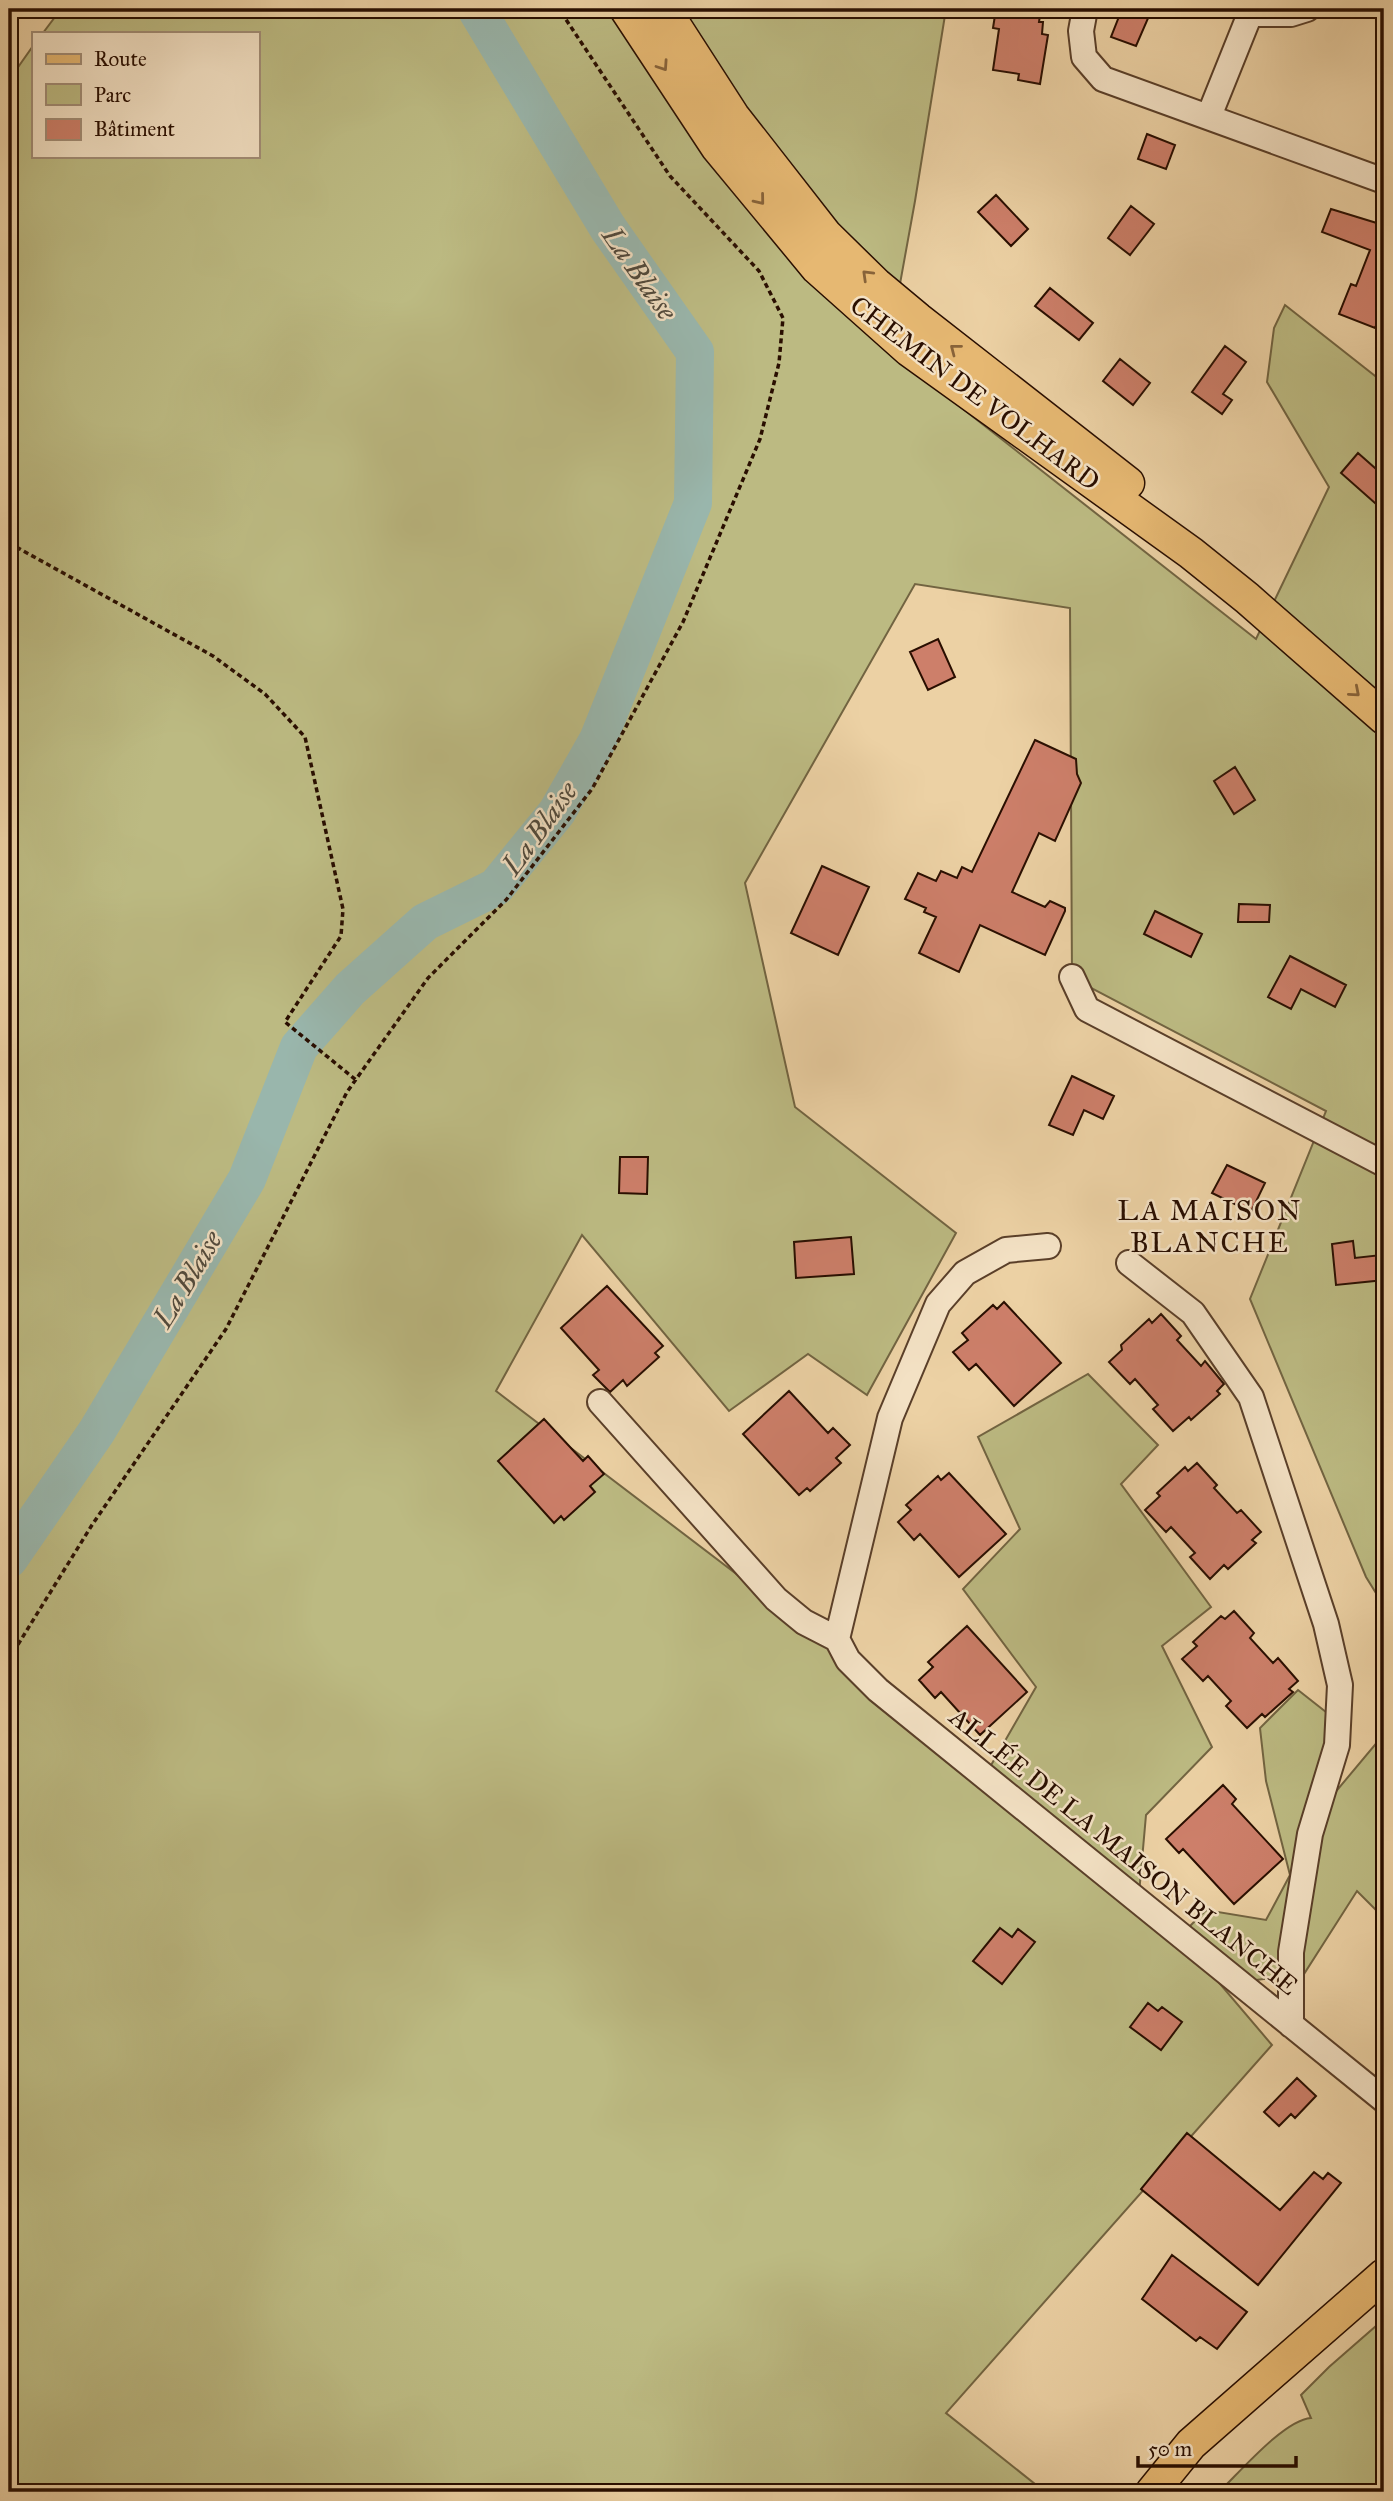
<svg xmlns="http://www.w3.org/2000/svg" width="1393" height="2501" viewBox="0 0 1393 2501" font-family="'IM FELL Great Primer',serif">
<rect width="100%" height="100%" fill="#ecd1a4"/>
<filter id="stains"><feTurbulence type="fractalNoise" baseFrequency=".00286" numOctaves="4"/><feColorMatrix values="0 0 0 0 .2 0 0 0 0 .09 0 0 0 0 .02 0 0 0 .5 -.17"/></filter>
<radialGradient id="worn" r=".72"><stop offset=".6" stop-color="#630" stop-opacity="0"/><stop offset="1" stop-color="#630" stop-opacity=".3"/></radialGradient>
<!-- green -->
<path fill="#bcba82" stroke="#726441" stroke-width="2" d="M61,9H946L915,201L888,350L1256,639L1329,487L1267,382L1274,328L1285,305L1384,383V1606L1366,1577L1250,1299L1326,1111L1072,978L1070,608L915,584L745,883L795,1107L956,1233L867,1395L808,1354L729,1411L582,1235L496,1391L990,1767L1036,1687L963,1589L1020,1529L978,1437L1088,1374L1158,1445L1121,1484L1211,1607L1162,1646L1212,1747L1146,1815L1139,1894L1187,1945L1272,2045L946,2413L1045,2492H9V80L33,46V156H257V33H43Z
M1298,1690L1331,1716L1333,1795L1384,1734V1918L1357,1891L1304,1974L1248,1981L1185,1931L1206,1910L1266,1920L1290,1875L1266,1781L1260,1728Z
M1384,2319V2492H1219C1240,2472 1284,2420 1311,2418L1301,2395L1329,2367Z"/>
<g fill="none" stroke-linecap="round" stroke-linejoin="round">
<!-- river -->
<path stroke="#99b6ac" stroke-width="38" d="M9,1559L97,1431L247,1179L299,1047L350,989L425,922L496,887L557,812L598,740L693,503L695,352L608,228L476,9"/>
</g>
<!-- building -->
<path fill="#cd7f6a" stroke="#290e00" stroke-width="2" d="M996,9H1041L1039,22H1043L1042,34L1048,35L1040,84L1018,80L1019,74L993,70L999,29L993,28Z
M1122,9H1148L1145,15L1149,16L1136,46L1111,37Z
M1147,134L1175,145L1166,169L1138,159Z
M996,195L1028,229L1011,246L978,212Z
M1131,206L1154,224L1130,255L1108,238Z
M1331,209L1380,224L1384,217V305L1375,328L1339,314L1351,284L1356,286L1370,250L1322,232Z
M1050,288L1093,323L1079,340L1035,306Z
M1225,346L1246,362L1223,394L1232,400L1222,414L1192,392Z
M1120,359L1150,383L1133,405L1103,381Z
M1358,453L1384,476V511L1341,473Z
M938,639L955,677L928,690L910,652Z
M1035,740L1076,759L1077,774L1081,783L1055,841L1039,833L1012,892L1045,907L1050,901L1065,908V911L1045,955L980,925L959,972L919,953L936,917L924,912L926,908L905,899L918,873L936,881L941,871L957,878L962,867L972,872Z
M1235,767L1255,800L1234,814L1214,781Z
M822,866L869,887L838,955L791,933Z
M1239,904L1270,905L1269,922H1238Z
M1155,911L1202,934L1191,957L1144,934Z
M1290,956L1346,985L1335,1007L1301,989L1291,1009L1268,997Z
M1072,1076L1114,1096L1103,1119L1084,1110L1073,1135L1049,1125Z
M620,1157H648L647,1194L619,1193Z
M1227,1165L1265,1183L1251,1212L1212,1193Z
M851,1237L854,1274L796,1278L794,1242Z
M1353,1241L1355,1258L1381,1255L1384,1280L1336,1285L1332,1244Z
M607,1286L663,1346L655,1353L659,1357L627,1386L623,1380L610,1392L593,1375L599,1370L561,1328Z
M1004,1302L1061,1363L1014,1406L976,1364L969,1370L953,1352L968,1340L962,1333L993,1305L997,1309Z
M1161,1314L1181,1336L1177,1340L1201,1366L1205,1361L1224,1384L1217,1391L1220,1394L1191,1420L1189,1417L1173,1431L1153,1409L1158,1405L1135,1379L1130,1384L1109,1362L1122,1350L1121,1345L1149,1319L1152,1323Z
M789,1391L828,1433L833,1428L850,1445L836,1458L841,1463L810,1491L807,1488L799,1495L743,1434Z
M544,1419L583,1461L588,1456L604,1474L590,1486L595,1492L564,1520L561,1516L554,1523L498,1461Z
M1197,1463L1217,1485L1214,1488L1237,1513L1241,1510L1261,1532L1252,1540L1256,1543L1228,1569L1224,1565L1210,1579L1190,1557L1195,1553L1171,1527L1166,1532L1145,1510L1160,1496L1157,1493L1185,1467L1188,1471Z
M949,1473L1006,1534L959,1577L920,1534L914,1540L898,1522L911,1510L906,1505L938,1476L941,1480Z
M1234,1611L1254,1633L1250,1638L1273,1663L1278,1658L1298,1681L1289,1689L1293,1692L1265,1717L1262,1714L1247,1728L1226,1706L1231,1701L1208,1676L1203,1681L1182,1659L1197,1646L1193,1642L1221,1616L1225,1619Z
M967,1626L1027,1692L980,1735L941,1692L935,1698L919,1680L933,1667L928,1662Z
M1223,1785L1236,1799L1232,1804L1283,1859L1234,1904L1183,1849L1179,1853L1166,1839Z
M1000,1928L1012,1937L1018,1929L1035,1942L1002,1984L973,1961Z
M1148,2003L1158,2011L1162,2007L1182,2022L1161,2050L1130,2027Z
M1297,2078L1316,2096L1295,2118L1291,2114L1279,2126L1264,2112Z
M1187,2133L1280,2210L1314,2172L1323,2179L1328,2173L1341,2183L1258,2285L1141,2189Z
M1172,2255L1247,2312L1217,2349L1200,2337L1196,2341L1142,2299Z"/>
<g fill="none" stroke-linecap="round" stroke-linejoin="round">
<!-- minor casing -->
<g stroke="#5a3f29" stroke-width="28">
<path id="minor" d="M1085,9L1081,31L1084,57L1103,79L1384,181
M1209,116L1250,14H1291L1307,9
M1072,977L1087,1009L1384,1164
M1129,1263L1193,1313L1251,1397L1326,1624L1340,1685L1337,1745L1310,1834L1291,1952V2025
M600,1402L776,1599L804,1622L837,1639
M837,1639L848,1660L878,1690L1384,2100
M837,1639L890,1418L938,1304L965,1273L1006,1250L1048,1246"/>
</g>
<!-- major casing -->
<g stroke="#290e00" stroke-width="35">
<path id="major" d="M626,9L717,147L817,268L909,350L1191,553L1247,598L1384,718
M664,9L733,116L826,235L876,284L918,319L1128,483
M1152,2492L1191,2444L1384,2275"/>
</g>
<!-- path -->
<path stroke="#290e00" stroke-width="3.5" stroke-dasharray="5 3.5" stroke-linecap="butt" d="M9,543L213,656L265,694L305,737L343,909L341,936L285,1022L356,1080
M9,1659L92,1525L226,1329L347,1092L428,978L506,900L592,789L683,622L760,439L779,363L783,318L759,271L670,176L559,9"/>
<!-- minor -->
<use href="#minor" stroke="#f3e1c4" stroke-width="24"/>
<!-- major -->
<use href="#major" stroke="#e6b872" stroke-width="32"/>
</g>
<!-- one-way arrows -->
<defs><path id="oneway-chevron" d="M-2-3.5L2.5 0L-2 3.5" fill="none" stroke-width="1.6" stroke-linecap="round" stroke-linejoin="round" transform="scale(1.75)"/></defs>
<g stroke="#886339">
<use href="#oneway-chevron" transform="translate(663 66) rotate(56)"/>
<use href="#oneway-chevron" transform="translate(760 200) rotate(51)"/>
<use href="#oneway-chevron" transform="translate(867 275) rotate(-136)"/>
<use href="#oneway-chevron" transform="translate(955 349) rotate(-142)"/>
<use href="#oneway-chevron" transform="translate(1355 692) rotate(41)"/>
</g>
<g text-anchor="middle" stroke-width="5" stroke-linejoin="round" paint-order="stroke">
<!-- street labels -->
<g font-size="26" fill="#290e00" stroke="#f3e1c4">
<text transform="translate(975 393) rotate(37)" y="9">CHEMIN DE VOLHARD</text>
<text transform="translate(1124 1851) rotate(39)" y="9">ALLÉE DE LA MAISON BLANCHE</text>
</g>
<!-- water labels -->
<g font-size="28" font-style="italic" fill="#50493c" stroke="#f3e1c4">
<text transform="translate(640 273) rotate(55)" y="10">La Blaise</text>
<text transform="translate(539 828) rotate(-54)" y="10">La Blaise</text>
<text transform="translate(187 1279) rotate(-59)" y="10">La Blaise</text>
</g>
<!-- neighbourhood labels -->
<g font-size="28" letter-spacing="2" fill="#290e00" stroke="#f3e1c4">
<text x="1210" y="1220">LA MAISON<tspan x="1210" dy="32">BLANCHE</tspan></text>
</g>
</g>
<!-- margin -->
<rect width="1393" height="2501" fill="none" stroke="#ecd1a4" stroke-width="35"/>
<rect x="10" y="10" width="1372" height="2480" fill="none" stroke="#290e00" stroke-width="3.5"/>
<rect x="18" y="18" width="1358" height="2466" fill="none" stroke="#290e00" stroke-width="2"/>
<!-- legend -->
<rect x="32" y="32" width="228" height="126" fill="#f3e1c4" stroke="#a28d76" stroke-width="2"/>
<rect x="46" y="54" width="35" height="10" fill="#e6b872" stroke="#a28d76" stroke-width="2"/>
<text x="94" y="66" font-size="21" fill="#290e00">Route</text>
<rect x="46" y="84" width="35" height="21" fill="#bcba82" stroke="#a28d76" stroke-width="2"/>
<text x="94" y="102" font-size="21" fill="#290e00">Parc</text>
<rect x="46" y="119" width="35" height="21" fill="#cd7f6a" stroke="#a28d76" stroke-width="2"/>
<text x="94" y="136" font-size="21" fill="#290e00">Bâtiment</text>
<!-- scale -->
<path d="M1138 2456v10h158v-10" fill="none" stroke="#290e00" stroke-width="3.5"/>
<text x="1148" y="2456" font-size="21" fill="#290e00" stroke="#f3e1c4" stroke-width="5" paint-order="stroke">50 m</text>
<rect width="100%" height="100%" filter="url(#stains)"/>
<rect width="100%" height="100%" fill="url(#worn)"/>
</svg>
